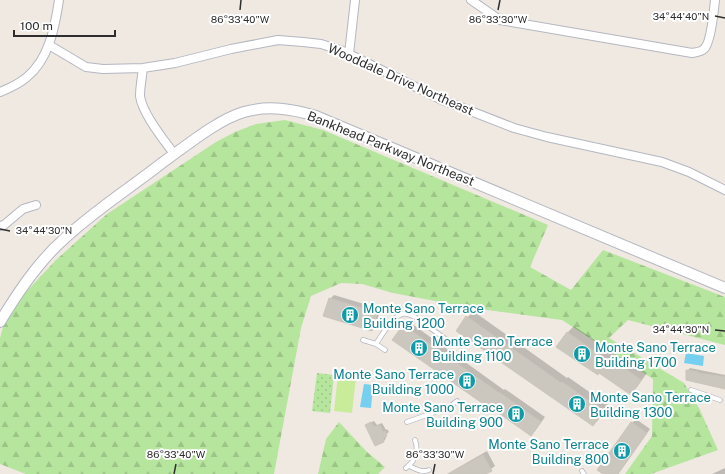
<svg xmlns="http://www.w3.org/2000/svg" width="725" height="474" viewBox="0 0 725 474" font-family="'Public Sans',sans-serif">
<defs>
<pattern id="forest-firs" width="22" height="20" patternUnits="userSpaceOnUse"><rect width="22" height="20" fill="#b6e59e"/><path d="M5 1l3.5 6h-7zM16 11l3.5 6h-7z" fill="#9dc588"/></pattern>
<pattern id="park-dots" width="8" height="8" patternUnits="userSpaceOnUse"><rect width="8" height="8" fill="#b6e59e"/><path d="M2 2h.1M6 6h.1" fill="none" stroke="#9dc588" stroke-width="1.8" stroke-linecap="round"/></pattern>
</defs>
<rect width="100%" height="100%" fill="#efe9e1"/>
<!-- forest -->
<path fill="url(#forest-firs)" d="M285,120L323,130L548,225L530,267L571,290L603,250L725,297V345L628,320L609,338L684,383L699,408L718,450L651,474H625L652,436L653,379L562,320L472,308L393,293L362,284L341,283L311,296L301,328L274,474H26L0,464V338L3,327L25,293L56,260L107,214L216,142L235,132L256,124Z
M339,422L367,452L385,467L378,474H318L326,439Z"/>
<!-- park -->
<path fill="url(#park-dots)" d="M317,373L334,375L330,413L312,411Z"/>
<!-- pitch -->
<path fill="#c9ec9a" d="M338,375L356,377L352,413L334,411Z"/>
<!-- water -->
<path fill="#75cff0" d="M686,353L704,356L703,366L684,363Z
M364,384L373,385L371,408L360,407Z"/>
<!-- shadow -->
<path fill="#0003" d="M334,295L381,309L375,326L371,330L330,299Z
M473,311L567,378L568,377L608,405L598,420L593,425L457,330Z
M408,321L504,390L505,389L545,417L535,431L531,435L394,339Z
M574,326L621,358L623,356L647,373L637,387L630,393L567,333Z
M690,368L725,375V388L687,371Z
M636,419L650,429L618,474H605L632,423Z
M374,421L377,425L382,423L386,430L387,429L389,432L385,435L386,438L384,441L375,445L369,423Z
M487,451L495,466L484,474H447Z
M725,468V474H712Z"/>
<!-- building -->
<path fill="#cbc7bf" stroke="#cbc5ba" d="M329,298L377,313L372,331L323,316Z
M466,316L561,383L562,382L604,411L593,426L456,331Z
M403,325L499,393H500L541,422L531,436L483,402L482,403L392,340Z
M567,332L614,365L616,362L641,380L631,395L599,373L598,375L556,347Z
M686,370L698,372V373L725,377V389L686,380Z
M371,422L374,427L380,425L383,432L385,431L387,436L383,438L384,442L375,446L365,425Z
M631,422L647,433L618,474H603L597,470Z
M483,455L492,471L486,474H448Z"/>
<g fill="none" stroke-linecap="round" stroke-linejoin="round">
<!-- service casing -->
<g stroke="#b4b7c1" stroke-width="5.5">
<path id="service" d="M363,340L376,344L385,350
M376,344C381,336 392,317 402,314C406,313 411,315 415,317L447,340
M691,390L720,400
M407,422L449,407L457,401
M409,466C416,469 422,473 429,470
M406,468C415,461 419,451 415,440
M582,471L584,474"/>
</g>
<!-- minor casing -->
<g stroke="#b4b7c1" stroke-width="10">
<path id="minor" d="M471,0L500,20L692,53C697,52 701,52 704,49C711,43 714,10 715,0
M49,45L86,67L103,69L143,68L175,63L231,49L278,40L303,42L321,44L343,51L440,99L514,128L547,137L662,162L689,172L725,190
M349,54L355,0
M143,68C142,77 140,87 140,96C142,113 164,140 174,154
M0,92C10,88 19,84 27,77C49,59 55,27 59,0
M0,226L4,225L23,209L36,205"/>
</g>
<!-- tertiary casing -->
<g stroke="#b4b7c1" stroke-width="12">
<path id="tertiary" d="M0,322C18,292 38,262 64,239C94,211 130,188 162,163C186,146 217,120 244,112C269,105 292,109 316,116L725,288"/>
</g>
<!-- service -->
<use href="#service" stroke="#fff" stroke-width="4"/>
<!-- minor -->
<use href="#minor" stroke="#fff" stroke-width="8"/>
<!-- tertiary -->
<use href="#tertiary" stroke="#fff" stroke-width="10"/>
</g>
<!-- ticks -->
<path fill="none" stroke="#2e2e2e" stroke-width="1.5" d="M240,10L241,0M498,10L500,0M715,16L725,18M0,229L10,231M715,330L725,331M174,474L176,464M433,474L435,464"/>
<!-- icons -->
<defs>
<g id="building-disc" transform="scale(0.9)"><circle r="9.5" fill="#0f9aa8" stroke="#fff"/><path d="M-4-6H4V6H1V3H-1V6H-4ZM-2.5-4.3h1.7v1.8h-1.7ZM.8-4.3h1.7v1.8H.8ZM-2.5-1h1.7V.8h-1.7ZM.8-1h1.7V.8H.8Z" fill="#fff"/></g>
</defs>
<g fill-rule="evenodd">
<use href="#building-disc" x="350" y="315"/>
<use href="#building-disc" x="419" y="348"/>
<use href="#building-disc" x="582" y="354"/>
<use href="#building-disc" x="467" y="381"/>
<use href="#building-disc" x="577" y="404"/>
<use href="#building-disc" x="516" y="414"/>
<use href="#building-disc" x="622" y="451"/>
</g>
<g text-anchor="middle" stroke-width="4" stroke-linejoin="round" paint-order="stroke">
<!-- street labels -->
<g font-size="13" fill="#2e2e2e" stroke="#fff">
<text transform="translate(401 79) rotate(24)" y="5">Wooddale Drive Northeast</text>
<text transform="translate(391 148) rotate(22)" y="5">Bankhead Parkway Northeast</text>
</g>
<!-- culture labels -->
<g font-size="13" fill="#0d838f" stroke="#fff" text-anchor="start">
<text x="363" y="313">Monte Sano Terrace<tspan x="363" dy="15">Building 1200</tspan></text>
<text x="432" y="346">Monte Sano Terrace<tspan x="432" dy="15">Building 1100</tspan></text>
<text x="595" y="352">Monte Sano Terrace<tspan x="595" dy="15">Building 1700</tspan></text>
<text x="454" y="379" text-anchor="end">Monte Sano Terrace<tspan x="454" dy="15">Building 1000</tspan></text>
<text x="590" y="402">Monte Sano Terrace<tspan x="590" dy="15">Building 1300</tspan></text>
<text x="503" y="412" text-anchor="end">Monte Sano Terrace<tspan x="503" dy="15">Building 900</tspan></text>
<text x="609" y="449" text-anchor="end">Monte Sano Terrace<tspan x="609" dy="15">Building 800</tspan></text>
</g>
</g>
<g font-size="10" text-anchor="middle" fill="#2e2e2e" stroke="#fff" stroke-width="4" stroke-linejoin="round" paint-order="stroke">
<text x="681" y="20">34°44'40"N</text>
<text x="240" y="23">86°33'40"W</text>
<text x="498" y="23">86°33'30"W</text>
<text x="44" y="234">34°44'30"N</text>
<text x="681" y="333">34°44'30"N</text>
<text x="176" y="458">86°33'40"W</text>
<text x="435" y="458">86°33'30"W</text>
</g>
<!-- scale -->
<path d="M14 30v6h101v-6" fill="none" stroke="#2e2e2e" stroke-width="2"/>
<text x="20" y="30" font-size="12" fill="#2e2e2e" stroke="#ffffff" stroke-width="3" paint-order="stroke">100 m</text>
</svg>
